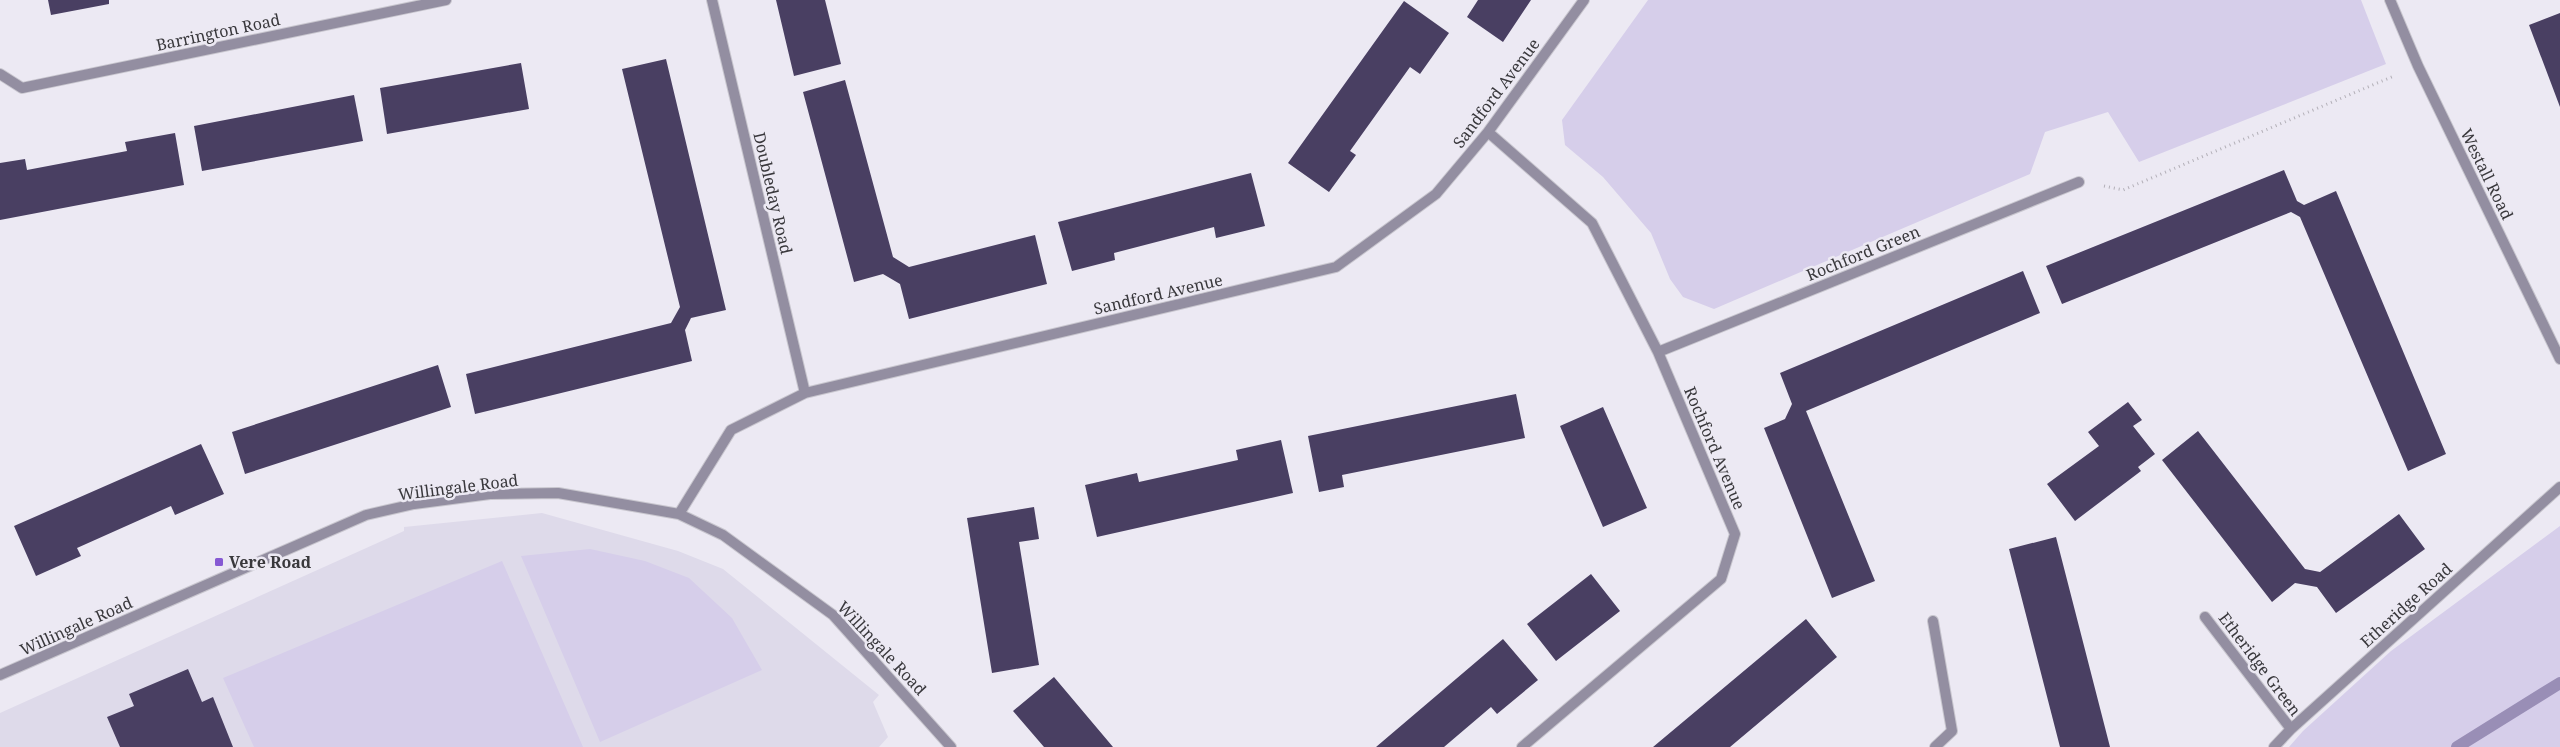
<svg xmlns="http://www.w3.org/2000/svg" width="2560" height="747" viewBox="0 0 2560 747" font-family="'Noto Serif',serif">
<rect width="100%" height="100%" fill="#ece9f3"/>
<!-- built -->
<path fill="#dedaea" d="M542,513L678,551L723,569L879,695L873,702L888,737L879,747H0V713L404,531V527Z"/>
<!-- green -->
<path fill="#d6ceea" d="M1648,0H2361L2386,64L2139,162L2108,112L2045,132L2030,174L1714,309L1683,297L1670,279L1651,233L1603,177L1565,145L1562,120Z
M2560,526V747H2289L2303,731L2391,651Z
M590,549L645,561L689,578L732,618L762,670L600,742L521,556Z
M502,561L583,747H254L223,678Z"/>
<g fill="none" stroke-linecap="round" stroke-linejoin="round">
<!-- stream -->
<path stroke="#998eb6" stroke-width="12" d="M2457,747L2560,683"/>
</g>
<!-- building -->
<path fill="#493f62" d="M48,0H109V4L51,15Z
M776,0H825L841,64L794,76Z
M1478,0H1531L1503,42L1467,17Z
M1404,1L1449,33L1420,74L1410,67L1350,151L1356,155L1329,192L1288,163Z
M2560,13V107L2529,25Z
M666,59L726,310L691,318L685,330L692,361L475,414L466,374L671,323L680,307L622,69Z
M521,63L529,109L387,134L380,88Z
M845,80L893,257L909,267L1035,235L1047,284L909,319L900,284L883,274L854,282L803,92Z
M354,95L363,141L202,171L194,126Z
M175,133L184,185L0,220V163L25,159L27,170L127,151L125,142Z
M2284,170L2297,201L2304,205L2336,191L2446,454L2408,471L2300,217L2291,212L2062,304L2046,266Z
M1251,173L1265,226L1216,238L1214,227L1114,253L1115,260L1072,271L1058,222Z
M2023,271L2040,313L1806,411L1875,581L1832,598L1764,428L1785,419L1792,404L1780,373Z
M438,365L451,407L245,474L232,432Z
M1516,394L1525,438L1342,475L1344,487L1319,492L1308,436Z
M2128,402L2142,420L2133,426L2155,454L2138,467L2141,471L2075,521L2047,484L2099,446L2088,432Z
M1603,407L1647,508L1603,527L1560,426Z
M2198,431L2305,569L2320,572L2399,514L2425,549L2336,613L2317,587L2295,583L2272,602L2162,460Z
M1281,440L1293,493L1097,537L1085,485L1137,473L1139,482L1238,460L1236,450Z
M201,444L224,494L175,515L171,506L77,548L81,556L36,576L14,526Z
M1034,507L1039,539L1019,542L1039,665L992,673L967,518Z
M2056,537L2110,747H2060L2009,549Z
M1591,574L1620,611L1556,661L1527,624Z
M1806,619L1837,657L1730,747H1653Z
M1503,639L1538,680L1497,714L1491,707L1444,747H1376Z
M188,669L202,702L213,697L233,747H120L107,717L134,706L129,694Z
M1054,677L1113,747H1044L1013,711Z"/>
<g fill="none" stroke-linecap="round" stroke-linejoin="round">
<!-- minor casing -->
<g stroke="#c8c6ce" stroke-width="12">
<path id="minor" d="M712,0L805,393
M2390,0L2418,66L2560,359
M0,74L22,88L446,0
M1488,132L1592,223L1658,352L1735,534L1721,579L1522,747
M1658,352L2079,182
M679,514L731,430L805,393L1336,267L1436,194L1488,132L1584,0
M2205,617L2291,729
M1933,621L1952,731L1935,747
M0,675L366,515L414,504L490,494L558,493L679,514L723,535L833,615L951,747
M2274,747L2291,729L2560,487"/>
</g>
<!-- path -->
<path stroke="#b3b0b8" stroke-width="3" stroke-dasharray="1 4" stroke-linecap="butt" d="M2104,186L2123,190L2394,76"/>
<!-- minor -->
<use href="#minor" stroke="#938ea1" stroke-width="10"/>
</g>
<!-- markers -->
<rect fill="#8659d3" stroke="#ece9f3" stroke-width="2" x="214" y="557" width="10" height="10" rx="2.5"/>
<g text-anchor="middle" stroke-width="5" stroke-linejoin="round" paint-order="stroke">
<!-- street labels -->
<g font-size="16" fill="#39383c" stroke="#ece9f3">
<text transform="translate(218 32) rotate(-12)" y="6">Barrington Road</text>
<text transform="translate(1496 93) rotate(-53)" y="6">Sandford Avenue</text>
<text transform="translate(2487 174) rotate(64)" y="6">Westall Road</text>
<text transform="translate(773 193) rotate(77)" y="6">Doubleday Road</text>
<text transform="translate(1863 253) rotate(-22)" y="6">Rochford Green</text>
<text transform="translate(1158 294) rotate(-13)" y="6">Sandford Avenue</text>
<text transform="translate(1715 448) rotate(67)" y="6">Rochford Avenue</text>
<text transform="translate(458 487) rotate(-7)" y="6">Willingale Road</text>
<text transform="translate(2406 605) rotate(-42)" y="6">Etheridge Road</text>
<text transform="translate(76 626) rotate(-24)" y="6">Willingale Road</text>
<text transform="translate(882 648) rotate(47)" y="6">Willingale Road</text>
<text transform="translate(2260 664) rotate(53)" y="6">Etheridge Green</text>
</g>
<!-- poi labels -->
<g font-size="16" font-weight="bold" fill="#39383c" stroke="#ece9f3" text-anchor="start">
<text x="229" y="568">Vere Road</text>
</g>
</g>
</svg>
